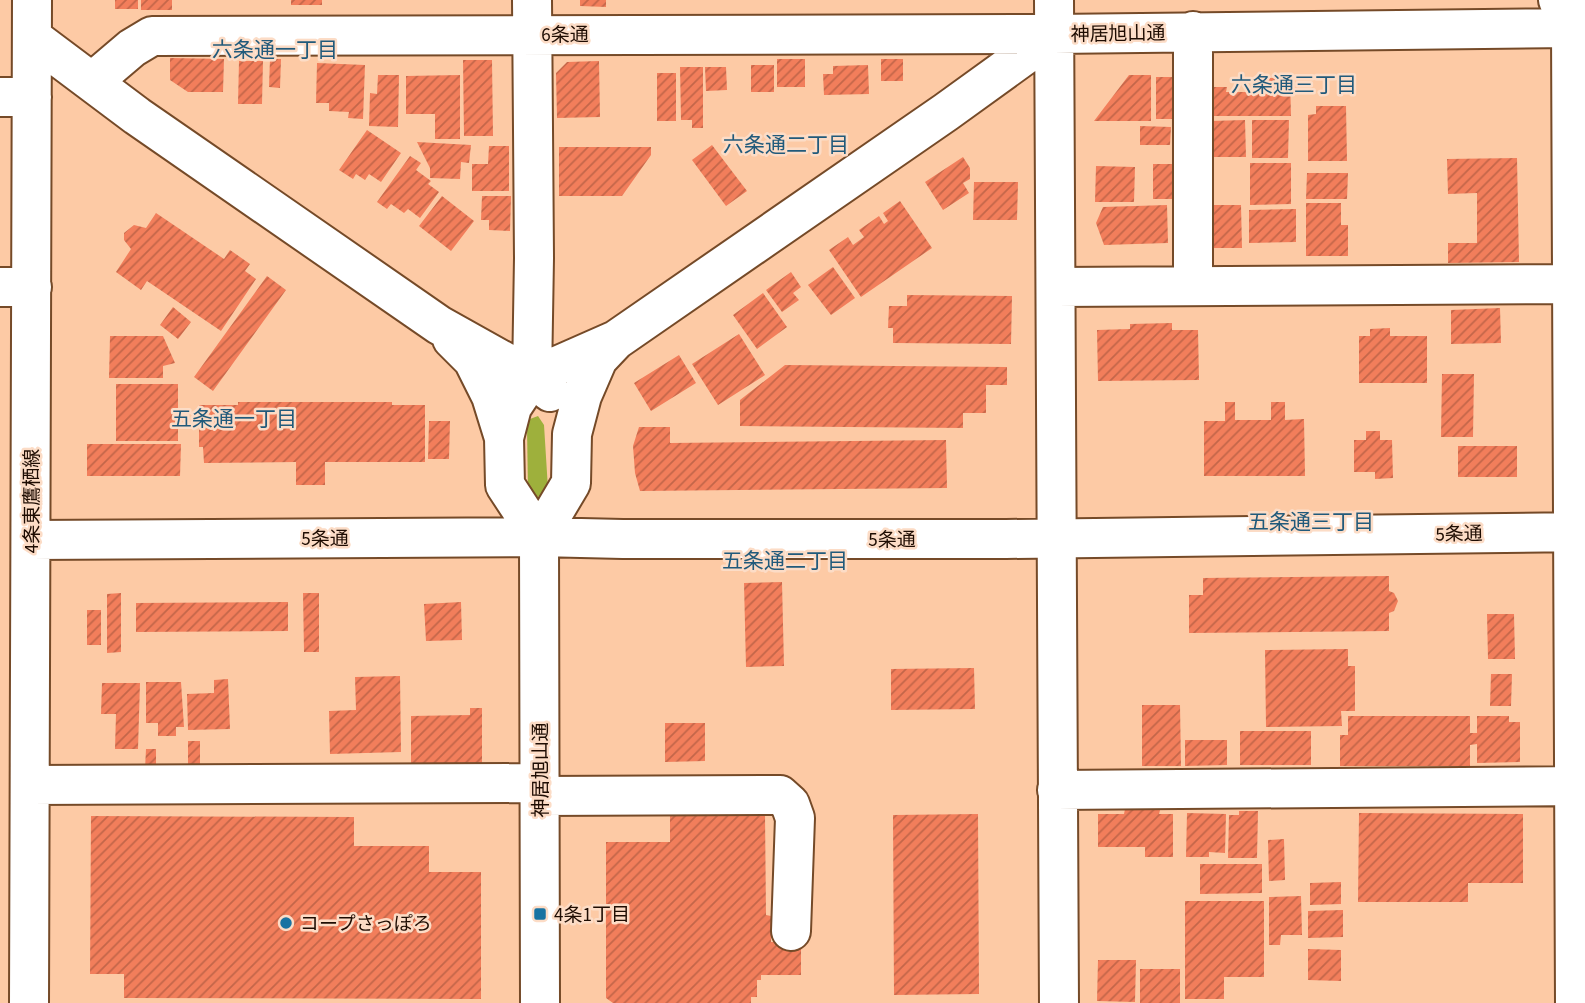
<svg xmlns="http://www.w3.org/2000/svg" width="1585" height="1003" viewBox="0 0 1585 1003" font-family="'Source Sans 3','Noto Sans JP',sans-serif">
<defs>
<pattern id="building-hatch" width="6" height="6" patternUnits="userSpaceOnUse" patternTransform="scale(1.75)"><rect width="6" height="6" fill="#f27e5b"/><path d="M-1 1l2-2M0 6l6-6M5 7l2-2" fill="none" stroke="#c36649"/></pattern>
</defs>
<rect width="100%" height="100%" fill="#fdcaa5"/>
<!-- grass -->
<path fill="#9eb03c" d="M538,416L544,425L548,489L543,496L537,497L528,491L527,428L530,419Z"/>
<!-- building -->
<path fill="url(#building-hatch)" d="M115,0H138V9H115Z
M141,0H172V10H141Z
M291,0H322V5H291Z
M580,0H606V7L580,6Z
M170,58L224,59L223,92H188L170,80Z
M270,59H281L280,88L269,87Z
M777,59H805V87H777Z
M881,59H903V81H881Z
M463,60H492L493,136H464Z
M239,61H263L262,104H238Z
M599,61L600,117L557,118L556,73L567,62Z
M317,63L365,65L363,119L348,118L349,112L329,111V103H316Z
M751,65H774V92H751Z
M868,65L869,94L824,95L823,74H833V66Z
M680,67H703V128H692V120H681Z
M705,67H726L727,90L706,91Z
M657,73H676V121H657Z
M378,75H399L398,127L369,126L370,93L377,94Z
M460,75V139H435V114H406V76Z
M1129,75H1151V121H1094Z
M1156,77H1186V119H1156Z
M1251,78H1290L1291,116H1202V87H1227L1226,92H1251Z
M1316,106H1346L1347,161H1308V115L1316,114Z
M1245,120L1246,157H1210V121Z
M1252,120H1289L1288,158H1252Z
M1140,126L1171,127L1170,145H1140Z
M367,130L401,153L381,182L369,174L365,180L356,174L353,179L339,170Z
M417,142L471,145L469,163L461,162L460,179L430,178V168Z
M712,145L747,191L726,206L692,160Z
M489,146H509V191H472V164H488Z
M559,147H651V155L622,196H559Z
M410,156L421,163L416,170L431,181L428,184L439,192L420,218L408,209L404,213L391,204L387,209L377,202Z
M963,157L970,168V179L963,183L969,193L943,210L925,182Z
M1517,158L1519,262L1448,263V243H1477V193L1448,194L1447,159Z
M1250,163H1291V204L1250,205Z
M1153,164H1180V199H1153Z
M1096,166L1135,167L1134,202H1095Z
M1307,173H1348L1347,199H1306Z
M974,182H1018L1017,220H973Z
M442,196L474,221L451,251L419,226Z
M482,196H511L510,231L489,230V220H481Z
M900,201L932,248L861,297L829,250L848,237L853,245L864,237L859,230L879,216L884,224L888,221L883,213Z
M1306,203H1341V225H1348V256H1306Z
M1167,205L1168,243L1104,245L1096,223L1103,207Z
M1203,205H1241L1242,248H1203Z
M1296,209V242L1249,243V210Z
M156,213L224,259L230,250L250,264L245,271L256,279L221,331L147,281L141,290L116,272L131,249L124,240V233L134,225L146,228Z
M833,267L855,298L831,315L808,285Z
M791,272L801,287L793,293L799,300L782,312L766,290Z
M267,276L286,290L213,391L194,377Z
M763,293L787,327L757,349L733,315Z
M907,295L1012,296L1011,344L893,343V328H888L889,306H907Z
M173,307L191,322L178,339L160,325Z
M1500,308L1501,343L1451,344V310Z
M1172,323V330H1198L1199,380L1098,381L1097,330L1130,329V324Z
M1390,328V336H1427V383H1359V336H1370V329Z
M739,334L765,375L718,405L692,364Z
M110,336H163L175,363L163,366V378H109Z
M679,355L696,383L651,411L634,383Z
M785,365L1007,367V385H986V413H963V428L740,426V400Z
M1442,374H1474L1473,437H1441Z
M116,384H178V441H116Z
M238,402H392V405H425V462H325V485H296V462L204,463L203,447H199V405H238Z
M1225,402H1235V420H1271V402H1285V420L1304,419L1305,476H1204V421H1225Z
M429,421H450L449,459H428Z
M639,427H670V443L946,440L947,488L640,491L635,473L633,446Z
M1366,431H1380V440H1392L1393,478L1375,479V472H1354V440H1366Z
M87,444H181L180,476H87Z
M1458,446H1517V477H1458Z
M1389,576V591L1394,593L1398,601L1394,611L1389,613V631L1189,633V595H1203V578Z
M782,582L784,666L746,667L744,583Z
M121,593V652L107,653V594Z
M303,593H319V652H304Z
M288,602V631L136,632V603Z
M461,602L462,640L426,641L424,604Z
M87,610H101V645H87Z
M1487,614H1514L1515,659H1488Z
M1348,649V666H1355V711H1341L1342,726L1266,727L1265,650Z
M974,668L975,709L891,710V669Z
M1491,674H1512L1511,706H1490Z
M400,676L401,752L330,754L329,711L356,710L355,677Z
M228,679L230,729L188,730L187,694L214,693V680Z
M146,682H181L184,727H176V736H158V723H146Z
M102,683H140L138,749H115L116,714H101Z
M1142,705H1180L1181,766H1142Z
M470,708H482V766L411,767V716L470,715Z
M1348,716H1470V733H1477V716H1509V722H1520V762L1477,763V744L1470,745V766H1340V735H1348Z
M665,723H705V761L665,762Z
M1240,731H1311V765H1240Z
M1185,740H1227V765L1185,766Z
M188,741H200V770H188Z
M146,749H156V769H145Z
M1125,809L1160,810L1159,814H1173V857H1145V847H1098V814H1124Z
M1239,811H1258L1257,858H1228L1229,815H1239Z
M1187,813L1226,814L1225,853L1209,852V857H1186Z
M1359,813L1523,814V883H1468V902H1358Z
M670,814H765L766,915L771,916V942H801V975H761V980H757V997H751V1003H613L606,998V842H670Z
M978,814L979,994L894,995L893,815Z
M91,816L354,817V846H429V872H481V999L124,998V974H90Z
M1284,839L1285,880L1269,881L1268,840Z
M1200,864H1262V893L1200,894Z
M1341,882V904L1310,905V883Z
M1301,896L1302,935H1281L1280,945H1269V897Z
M1185,901H1264V977H1224V999H1185Z
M1343,910V937L1308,938V911Z
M1308,949L1341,950V981L1308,980Z
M1098,960H1136L1135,1002L1097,1001Z
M1140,969H1180V1003H1140Z"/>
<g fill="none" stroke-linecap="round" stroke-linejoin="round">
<!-- minor casing -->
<g stroke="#754a28" stroke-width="42">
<path id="minor" d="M1054,0L1059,1003
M1558,0L1571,28L1575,1003
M1193,31V286
M33,38L137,116L439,325L532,377L550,392
M92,82L132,48L152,36L1054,34L1571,28L1585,14
M0,97H32
M0,287H32
M1056,287L1572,284
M452,339L473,360L491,396L504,438
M532,377L534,258L532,0
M539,537L505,485L504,438L512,407L532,377L616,340L946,112L1054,34
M31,540L539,537L623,539H1006L1585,532
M30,785L540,783
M1057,790L1585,786
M540,796L780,795L790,804L795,818L791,931
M29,1003L32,0
M540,1003L539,537L571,483L572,434L582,396L598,359L616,340"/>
</g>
<!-- minor -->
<use href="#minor" stroke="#fff" stroke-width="38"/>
</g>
<!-- markers -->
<g fill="#1973a2" stroke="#fcdcc6" stroke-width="2.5">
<rect x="533" y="907" width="14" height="14" rx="3.5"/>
<circle cx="286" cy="923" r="7"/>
</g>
<g text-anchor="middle" stroke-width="5" stroke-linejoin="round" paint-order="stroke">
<!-- street labels -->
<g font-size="19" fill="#1e0c02" stroke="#fcdcc6">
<text transform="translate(1118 33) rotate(-1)" y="7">神居旭山通</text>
<text x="565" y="41">6条通</text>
<text transform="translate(31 501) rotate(-90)" y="7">4条東鷹栖線</text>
<text transform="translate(1459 533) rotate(-1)" y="7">5条通</text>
<text x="325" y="545">5条通</text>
<text x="892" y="546">5条通</text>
<text transform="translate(540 770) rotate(-90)" y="7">神居旭山通</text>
</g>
<!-- poi labels -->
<g font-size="19" fill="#1e0c02" stroke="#fcdcc6" text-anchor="start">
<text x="554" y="921">4条1丁目</text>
<text x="300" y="930">コープさっぽろ</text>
</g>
<!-- neighbourhood labels -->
<g font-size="21" fill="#215a7b" stroke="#fcdcc6">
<text x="275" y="57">六条通一丁目</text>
<text x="1294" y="92">六条通三丁目</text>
<text x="786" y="152">六条通二丁目</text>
<text x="234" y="426">五条通一丁目</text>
<text x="1311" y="529">五条通三丁目</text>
<text x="785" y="568">五条通二丁目</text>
</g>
</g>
</svg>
